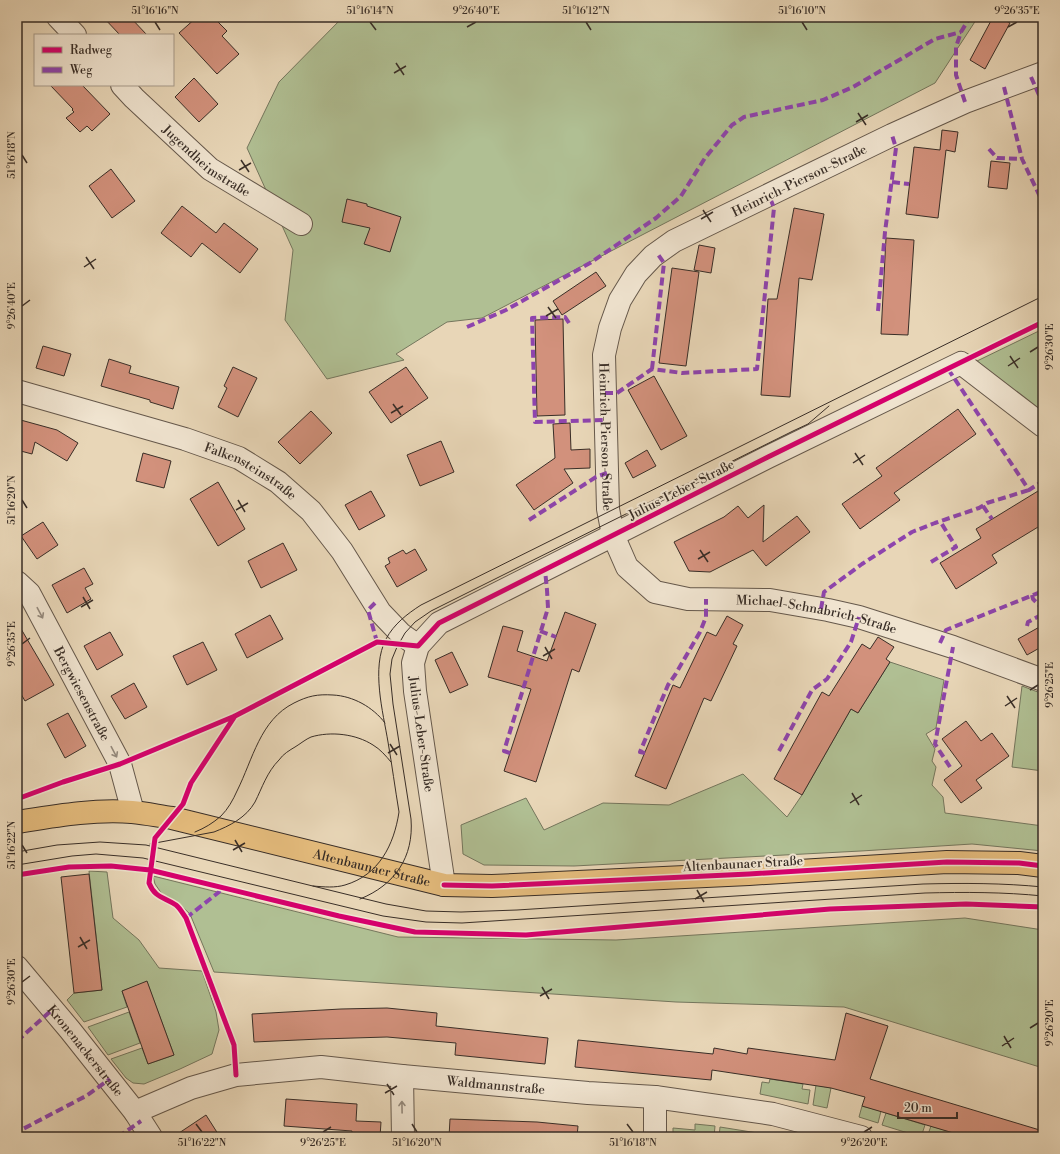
<svg xmlns="http://www.w3.org/2000/svg" width="1060" height="1154" viewBox="0 0 1060 1154" font-family="'Libre Bodoni',serif">
<rect width="100%" height="100%" fill="#e8d6b7"/>
<filter id="stains"><feTurbulence type="fractalNoise" baseFrequency=".005" numOctaves="4"/><feColorMatrix values="0 0 0 0 .2 0 0 0 0 .09 0 0 0 0 .02 0 0 0 .5 -.17"/></filter>
<radialGradient id="worn" r=".72"><stop offset=".6" stop-color="#630" stop-opacity="0"/><stop offset="1" stop-color="#630" stop-opacity=".3"/></radialGradient>
<!-- green -->
<path fill="#b0bf93" stroke="#74765d" d="M343,17H978L935,83L482,318L447,322L396,354L404,360L327,379L285,320L293,250L247,148L279,82Z
M1043,329V417L977,361Z
M890,662L944,680L936,728L926,734L935,749L932,761L936,767L932,785L943,797L945,813L1043,826V851L972,844L861,851L574,866L484,865L463,854L461,825L526,798L544,830L603,803L669,805L743,774L787,817L802,795L851,709L858,713Z
M1022,686L1043,694V771L1012,767Z
M89,871L107,872L113,918L139,940L159,968L202,971L216,1012L219,1030L212,1054L180,1069L144,1084L133,1083L126,1078L111,1059L142,1048L148,1064L174,1055L147,982L122,991L127,1007L84,1022L67,1000L74,993L102,990Z
M153,876L398,937L616,940L965,918L1043,930V1068L844,1007L676,1002L214,972L190,914L179,904L162,894L155,884Z
M129,1012L140,1043L108,1055L88,1027Z
M770,1079L803,1084L802,1089L810,1090L808,1104L760,1094L762,1082L769,1083Z
M816,1085L831,1088L827,1108L813,1105Z
M862,1106L881,1111L878,1123L859,1117Z
M886,1113L925,1125L921,1137L882,1125Z
M695,1124L715,1126L714,1137H673V1128L695,1130Z
M931,1126L967,1137H927Z
M720,1127L770,1135L769,1137H719Z"/>
<!-- building -->
<path fill="#d2917c" stroke="#392e27" d="M103,17H130L147,35H120Z
M197,17H213L227,31L222,36L239,54L217,74L179,33Z
M993,17H999L1010,23L985,69L970,60Z
M194,78L218,104L199,122L175,97Z
M50,85H82L110,114L92,131L87,126L80,132L66,118L74,112L72,110L73,109Z
M942,130L958,132L955,152L946,150L938,218L906,214L914,147L940,150Z
M991,161L1010,163L1007,189L988,187Z
M111,169L135,201L112,218L89,186Z
M347,199L367,204V206L401,217L390,252L364,244L370,228L342,222Z
M182,206L216,233L224,223L258,249L240,273L202,243L191,257L161,233Z
M794,208L824,214L812,280L799,278L790,397L761,395L768,299H777Z
M886,238L914,240L908,335L881,334Z
M699,245L715,248L711,273L694,270Z
M672,268L699,272L686,366L659,363Z
M596,272L606,286L562,315L553,301Z
M563,319L565,415L537,416L535,320Z
M43,346L71,354L64,376L36,368Z
M109,359L131,366L129,373L179,387L173,409L150,402V400L101,386Z
M233,367L257,378L238,417L218,407L227,388L224,386Z
M406,367L428,398L391,423L369,392Z
M654,376L687,436L661,450L628,390Z
M958,409L976,434L894,493L900,500L860,529L842,504L882,476L876,468Z
M311,411L332,433L300,464L278,442Z
M17,419L57,430L78,443L67,461L35,442L32,454L17,450Z
M570,423L571,450L590,449V468L564,469L573,483L534,510L516,485L555,458L553,424Z
M441,441L454,472L420,486L407,455Z
M647,450L656,466L633,478L625,463Z
M143,453L171,461L164,488L136,481Z
M218,482L245,529L218,546L190,499Z
M1043,488V524L992,555L997,563L956,589L940,563L981,538L976,529Z
M371,491L385,516L359,530L345,505Z
M764,505L763,542L797,516L810,532L766,566L753,550L710,572L689,571L674,542L724,517L738,506L748,518Z
M43,522L58,545L37,559L21,536Z
M283,543L297,570L261,588L248,561Z
M415,549L427,570L397,587L385,566L390,563L388,558L403,550L406,554Z
M84,568L93,584L85,588L91,599L67,613L52,585Z
M565,612L596,624L579,672L572,669L536,782L504,771L531,689L488,677L503,626L523,631L517,651L547,661Z
M270,615L283,639L247,658L235,634Z
M727,616L743,625L733,644L737,646L711,701L704,698L666,789L635,776L673,685L680,688L707,632L716,636Z
M17,622L54,685L25,701L17,687Z
M1043,625V646L1027,655L1018,639Z
M110,632L123,655L97,670L84,646Z
M878,637L894,647L886,659L890,662L858,713L851,709L802,795L774,779L822,692L829,696L862,644L870,649Z
M203,642L217,670L187,685L173,656Z
M452,652L468,685L450,693L435,660Z
M134,683L147,707L125,719L111,696Z
M68,713L86,746L65,758L47,724Z
M966,721L981,741L992,733L1009,756L976,780L982,788L961,803L944,780L962,766L942,739Z
M89,874L102,990L74,993L61,877Z
M147,981L174,1055L148,1064L122,991Z
M387,1008L437,1013L436,1026L548,1038L545,1064L455,1055L456,1043L387,1037L320,1039L254,1042L252,1014L341,1009Z
M846,1013L888,1026L870,1079L1043,1131V1137H967L862,1106L865,1097L831,1088L712,1070L711,1080L575,1067L578,1040L713,1054L714,1048L747,1054L748,1048L835,1060Z
M286,1099L357,1104L356,1121L381,1122L380,1137H352V1131L284,1126Z
M206,1115L220,1137H173Z
M450,1119L537,1122L578,1126L577,1137H449Z"/>
<g fill="none" stroke-linecap="round" stroke-linejoin="round">
<!-- minor casing -->
<g stroke="#65584b" stroke-width="24">
<g id="minor">
<path d="M58,17L75,35"/>
<path id="s1" d="M1043,73L965,102L892,135L674,241L653,256L636,274L620,300L610,328L604,355L608,509L613,535L627,567L655,592L688,599L770,600L828,610L859,617L953,647L1043,680"/>
<path id="s2" d="M122,85L134,98L210,169L301,224"/>
<path id="s3" d="M17,391L185,439L239,458L278,482L311,511L342,551L380,612L401,634L418,646"/>
<path id="s4" d="M17,582L29,593L120,764L133,812"/>
<path d="M444,885L415,691L413,663L418,646L439,623L768,457L961,363L1043,426"/>
<path id="s5" d="M17,967L70,1030L135,1112L151,1137"/>
<path d="M402,1076L403,1137"/>
<path d="M655,1097V1137"/>
<path id="s6" d="M135,1112L191,1088L236,1075L321,1067L402,1076L588,1093L655,1097L773,1114L861,1137"/>
</g>
</g>
<!-- major casing -->
<g stroke="#392e27" stroke-width="24">
<g id="major">
<path id="s7" d="M17,822C55,816 93,809 132,812C145,813 158,816 172,818L444,885L492,886L749,874L947,862L1019,863L1043,866"/>
</g>
</g>
<!-- minor -->
<use href="#minor" stroke="#f0e4d0" stroke-width="22"/>
<!-- major -->
<use href="#major" stroke="#e4bb7c" stroke-width="22"/>
<!-- tram -->
<path stroke="#392e27" stroke-width="1" d="M195,832C205,828 213,823 221,816C228,809 233,800 237,791C253,759 260,720 294,703C308,696 317,694 333,695C353,696 373,707 385,723
M150,844L214,832C229,826 246,818 255,802C262,788 267,772 279,760C283,754 290,750 295,747C300,744 306,739 311,737C331,731 356,734 373,745C380,749 386,756 391,762
M17,852L57,845L100,842L146,845L386,904L426,911L461,912L517,910L923,884C963,883 1003,883 1043,887
M17,865L72,856L96,854L143,858L383,916L426,922L462,923L925,893C964,892 1004,892 1043,896
M313,886C324,887 335,888 345,885C379,875 394,845 399,812C395,788 392,765 388,742C383,712 371,668 386,639C394,624 407,614 421,605L1043,296
M360,899C395,885 414,857 411,819L393,704L390,674L392,659L397,647L405,633L415,622L431,611L493,580L793,431L808,424L829,406"/>
<!-- quiet -->
<path stroke="#8e44ad" stroke-width="4" stroke-dasharray="8 4" stroke-linecap="butt" d="M1031,77L1043,104
M1004,87L1022,159L1043,203
M965,102L956,75V47L961,32L970,17
M989,149L997,158L1022,159
M892,182L909,184
M878,311L885,232L896,148L892,135
M569,323L565,317L532,318L535,422L606,420
M467,327L506,310L590,263L656,218L681,196L705,158L732,125L744,117L823,100L853,87L935,39L961,32
M652,369L664,263L657,253
M948,369L1029,490L1043,481
M605,393H617L652,369L682,373L757,369L774,208L769,195
M983,506L992,519
M529,520L596,477L607,473
M931,562L956,547L940,521
M1032,595L1033,599L1043,609
M375,603L368,610L377,642
M821,609L824,592L862,564L912,532L935,523L979,508L987,503L1029,490
M1027,626L1028,622L1043,614
M540,631L556,637
M940,643L946,630L1043,591
M779,751L812,690L827,679L851,642L859,617
M510,753L504,751L548,608L547,590L545,570
M645,753L640,752L668,685L675,675L700,632L706,617V599
M950,767L935,744L953,647
M186,918L219,892L220,888
M17,1041L53,1009
M21,1137L19,1131L86,1096L110,1079
M118,1137L141,1121"/>
<!-- cycleway casing -->
<g stroke="#f0e4d0" stroke-width="8">
<path id="cycleway" d="M235,716L191,783L183,804L155,838L149,883C155,898 164,897 176,905C180,908 183,914 186,918L234,1045L236,1075
M17,799L63,782L120,764L235,716L377,642L418,646L439,623L768,457L1043,322
M17,875L69,867L111,866L150,870L339,916L415,932L526,935L830,909L966,904L1043,907
M444,885L492,886L749,874L947,862L1019,863L1043,866"/>
</g>
<!-- cycleway -->
<use href="#cycleway" stroke="#d6006c" stroke-width="5"/>
</g>
<!-- one-way arrows -->
<defs><path id="oneway-shaft" d="M-6 0H5M1.5-3L5.5 0L1.5 3" fill="none" stroke-width="1.6" stroke-linecap="round" stroke-linejoin="round"/></defs>
<g stroke="#94897c">
<use href="#oneway-shaft" transform="translate(40 613) rotate(62)"/>
<use href="#oneway-shaft" transform="translate(114 752) rotate(62)"/>
<use href="#oneway-shaft" transform="translate(402 1107) rotate(-91)"/>
</g>
<!-- ticks -->
<path fill="none" stroke="#392e27" stroke-width="1.5" d="M155,22L160,30M370,22L376,30M586,22L591,30M802,22L807,30M467,27L476,22M1008,27L1017,22M396,63L404,75M394,73L406,66M858,113L866,125M856,122L868,115M22,155L27,163M241,160L249,172M239,170L251,163M703,210L711,222M701,219L713,212M86,257L94,269M84,267L96,259M22,306L30,300M548,307L556,318M546,316L558,309M1030,352L1038,347M1010,356L1018,368M1008,366L1020,358M393,404L401,415M391,413L403,406M855,453L863,465M853,463L865,455M22,500L27,508M238,500L245,512M236,510L248,503M700,550L708,562M698,559L710,552M83,597L90,609M81,607L93,600M22,644L30,638M545,647L552,659M543,656L555,649M1030,690L1038,685M1007,696L1015,708M1005,706L1017,698M390,744L397,755M388,753L400,746M852,793L859,805M850,803L862,795M235,840L242,852M22,845L27,853M233,850L245,843M697,890L704,902M695,899L707,892M80,937L87,949M78,947L90,940M22,982L30,976M542,987L549,999M540,996L552,989M1030,1028L1038,1023M1004,1036L1011,1048M1002,1046L1014,1038M387,1084L394,1095M385,1093L397,1086M196,1124L202,1132M412,1124L417,1132M627,1124L633,1132M323,1132L331,1127M864,1132L872,1127"/>
<g text-anchor="middle" stroke-width="4" stroke-linejoin="round" paint-order="stroke">
<!-- street labels -->
<g font-size="13" fill="#392e27" stroke="#f0e4d0">
<text dy="5" stroke="none"><textPath href="#s2" startOffset="114">Jugendheimstraße</textPath></text>
<text transform="translate(799 180) rotate(-26)" y="5">Heinrich-Pierson-Straße</text>
<text dy="5" stroke="none"><textPath href="#s1" startOffset="626">Heinrich-Pierson-Straße</textPath></text>
<text dy="5" stroke="none"><textPath href="#s3" startOffset="248">Falkensteinstraße</textPath></text>
<text transform="translate(681 489) rotate(-27)" y="5">Julius-Leber-Straße</text>
<text dy="5" stroke="none"><textPath href="#s1" startOffset="961">Michael-Schnabrich-Straße</textPath></text>
<text dy="5" stroke="none"><textPath href="#s4" startOffset="130">Bergwiesenstraße</textPath></text>
<text transform="translate(422 734) rotate(82)" y="5">Julius-Leber-Straße</text>
<text transform="translate(743 863) rotate(-3)" y="5">Altenbaunaer Straße</text>
<text dy="5" stroke="none"><textPath href="#s7" startOffset="362">Altenbaunaer Straße</textPath></text>
<text dy="5" stroke="none"><textPath href="#s5" startOffset="108">Kronenackerstraße</textPath></text>
<text dy="5" stroke="none"><textPath href="#s6" startOffset="369">Waldmannstraße</textPath></text>
</g>
</g>
<!-- margin -->
<rect width="1060" height="1154" fill="none" stroke="#e8d6b7" stroke-width="44"/>
<!-- legend -->
<rect x="34" y="34" width="140" height="52" fill="#f0e4d0" stroke="#a79b8c"/>
<rect x="42" y="47" width="20" height="6" fill="#d6006c" stroke="#a79b8c"/>
<text x="70" y="54" font-size="12" fill="#392e27">Radweg</text>
<rect x="42" y="67" width="20" height="6" fill="#8e44ad" stroke="#a79b8c"/>
<text x="70" y="74" font-size="12" fill="#392e27">Weg</text>
<!-- scale -->
<path d="M898 1112v6h59v-6" fill="none" stroke="#392e27" stroke-width="2"/>
<text x="904" y="1112" font-size="12" fill="#392e27" stroke="#f0e4d0" stroke-width="3" paint-order="stroke">20 m</text>
<rect x="22" y="22" width="1016" height="1110" fill="none" stroke="#392e27" stroke-width="1.5"/>
<g font-size="10" text-anchor="middle" fill="#392e27">
<text x="155" y="14">51°16'16"N</text>
<text x="370" y="14">51°16'14"N</text>
<text x="476" y="14">9°26'40"E</text>
<text x="586" y="14">51°16'12"N</text>
<text x="802" y="14">51°16'10"N</text>
<text x="1017" y="14">9°26'35"E</text>
<text transform="translate(11 155) rotate(-90)" y="4">51°16'18"N</text>
<text transform="translate(11 306) rotate(-90)" y="4">9°26'40"E</text>
<text transform="translate(1049 347) rotate(-90)" y="4">9°26'30"E</text>
<text transform="translate(11 500) rotate(-90)" y="4">51°16'20"N</text>
<text transform="translate(11 644) rotate(-90)" y="4">9°26'35"E</text>
<text transform="translate(1049 685) rotate(-90)" y="4">9°26'25"E</text>
<text transform="translate(11 845) rotate(-90)" y="4">51°16'22"N</text>
<text transform="translate(11 982) rotate(-90)" y="4">9°26'30"E</text>
<text transform="translate(1049 1023) rotate(-90)" y="4">9°26'20"E</text>
<text x="202" y="1146">51°16'22"N</text>
<text x="323" y="1146">9°26'25"E</text>
<text x="417" y="1146">51°16'20"N</text>
<text x="633" y="1146">51°16'18"N</text>
<text x="864" y="1146">9°26'20"E</text>
</g>
<rect width="100%" height="100%" filter="url(#stains)"/>
<rect width="100%" height="100%" fill="url(#worn)"/>
</svg>
